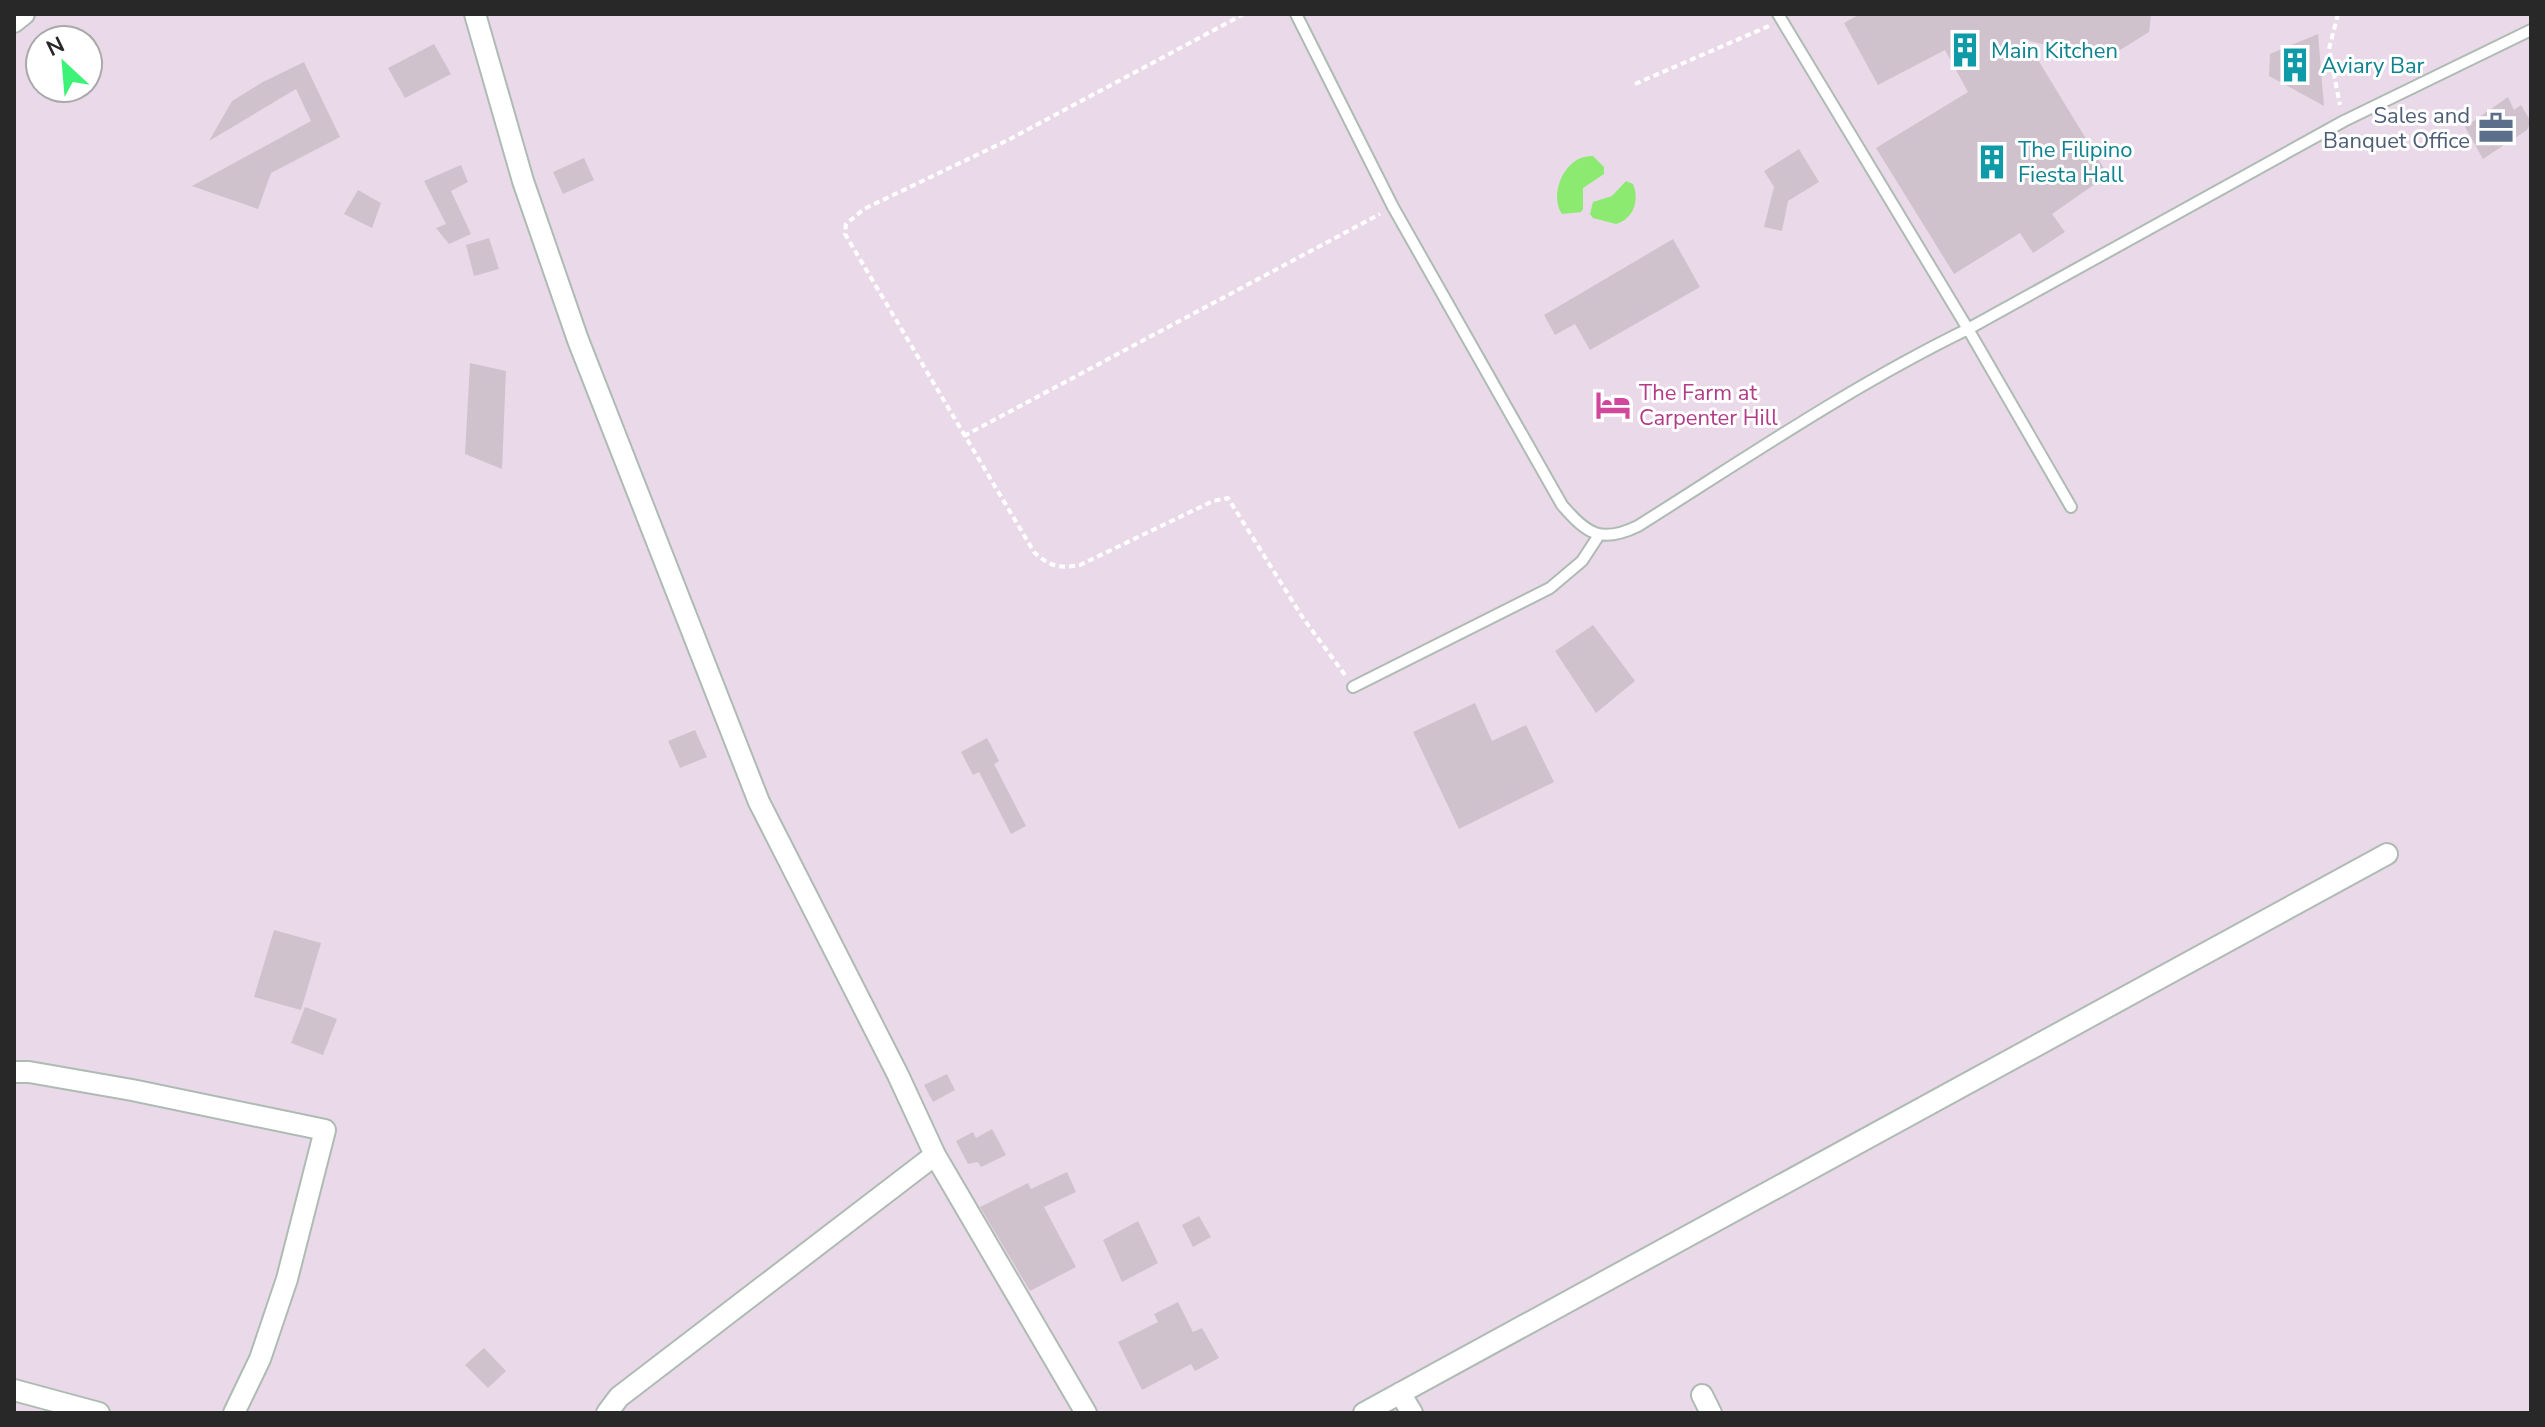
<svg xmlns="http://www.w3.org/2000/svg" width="2545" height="1427" viewBox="0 0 2545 1427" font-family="'Nunito Sans',sans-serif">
<rect width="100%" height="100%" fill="#ead9e9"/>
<!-- water -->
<path fill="#8bea6f" d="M1593,156L1604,167V174L1583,188V209L1581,212L1562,214C1548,193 1566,154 1593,156Z
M1626,181L1633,184C1640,201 1633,219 1616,224L1593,218L1590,214L1593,202L1612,196Z"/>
<!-- building -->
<path fill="#cfc2cd" d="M1860,14H2151L2149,32L2104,60L2026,40L2108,175L2052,214L2065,232L2033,253L2020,233L1954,274L1876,148L1968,92L1945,50L1878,85L1844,23Z
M2318,34L2324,106L2269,76L2270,54Z
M434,44L451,74L405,98L388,68Z
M304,62L340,137L271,173L258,209L192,186L311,121L296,89L209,141L232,101L263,82Z
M2508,97L2514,110L2521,105L2531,122L2527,130L2483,159L2465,127Z
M1799,149L1819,182L1788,201L1782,231L1764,227L1774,187L1764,171Z
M584,158L594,180L563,194L553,172Z
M461,165L468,182L451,191L471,234L449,244L436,228L446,224L424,181Z
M358,190L381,203L372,228L344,214Z
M489,238L499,269L474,276L466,245Z
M1673,239L1700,287L1590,350L1575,324L1555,335L1544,315Z
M470,363L506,371L502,469L465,454Z
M1593,625L1635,681L1596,713L1555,651Z
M1475,703L1492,741L1526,725L1554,782L1459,829L1413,732Z
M695,730L707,757L680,768L668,741Z
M987,738L999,761L994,764L1026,826L1011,834L979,772L973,775L961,752Z
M274,930L321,943L301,1010L254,997Z
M305,1007L337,1019L323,1055L291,1043Z
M947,1074L955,1090L933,1102L924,1085Z
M992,1129L1006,1155L981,1167L978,1162L968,1164L956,1141L973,1132L976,1138Z
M1067,1172L1076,1192L1044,1207L1076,1267L1030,1291L980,1207L1028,1183L1031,1189Z
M1199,1216L1211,1237L1193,1247L1182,1225Z
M1138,1221L1158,1263L1122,1282L1103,1240Z
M1178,1302L1193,1332L1202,1328L1219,1358L1195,1371L1191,1364L1142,1390L1118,1342L1158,1322L1154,1314Z
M484,1348L506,1371L488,1388L465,1365Z"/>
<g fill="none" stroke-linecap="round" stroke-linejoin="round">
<!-- lane casing -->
<g stroke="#aebbb2" stroke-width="14">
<path id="lane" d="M1296,14L1393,207L1562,505C1587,534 1601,544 1638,526C1746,458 1853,385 1968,329L2344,121L2531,30
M1778,14L1968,329L2071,507
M1353,687L1550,588L1582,561L1599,535"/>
</g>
<!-- street casing -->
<g stroke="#aebbb2" stroke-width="24">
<path id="street" d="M475,14L523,181L578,340L759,802L898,1075L935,1155L1086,1413
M14,22L24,14
M14,1072H29L132,1090L325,1130L287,1279L260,1359L234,1413
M14,1390L99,1413
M1400,1393L1412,1413
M1702,1395L1711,1413
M607,1413L619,1397L935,1155
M1364,1413L2387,854"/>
</g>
<!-- path -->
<path stroke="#fff" stroke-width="4" stroke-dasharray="6 4" stroke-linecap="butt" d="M1244,14L1010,139L864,209L846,224L845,234L1034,552C1049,566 1059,569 1080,565L1213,501L1228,498L1303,618L1345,675
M2338,14L2329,49L2340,105
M1635,84L1769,26
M964,436L1380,214"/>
<!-- lane -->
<use href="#lane" stroke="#fff" stroke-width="10"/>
<!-- street -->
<use href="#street" stroke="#fff" stroke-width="20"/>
</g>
<!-- icons -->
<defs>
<g id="building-bare" transform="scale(2.76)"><path d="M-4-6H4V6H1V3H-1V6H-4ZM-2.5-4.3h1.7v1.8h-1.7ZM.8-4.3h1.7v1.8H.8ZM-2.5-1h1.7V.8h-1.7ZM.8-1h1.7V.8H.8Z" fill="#0f9aa8" stroke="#fff" stroke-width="2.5" paint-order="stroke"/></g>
<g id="office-bare" transform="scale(2.76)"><path d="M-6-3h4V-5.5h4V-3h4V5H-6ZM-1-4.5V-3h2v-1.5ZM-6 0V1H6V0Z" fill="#5c6f8a" stroke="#fff" stroke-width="2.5" paint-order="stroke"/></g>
<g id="hotel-bare" transform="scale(2.76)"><path d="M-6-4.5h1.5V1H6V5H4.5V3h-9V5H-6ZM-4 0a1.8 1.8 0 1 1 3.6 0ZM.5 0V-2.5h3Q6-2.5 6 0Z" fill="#d1479c" stroke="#fff" stroke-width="2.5" paint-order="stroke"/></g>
</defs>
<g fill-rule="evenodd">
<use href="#building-bare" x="1965" y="50"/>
<use href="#building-bare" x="2295" y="65"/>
<use href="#office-bare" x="2496" y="128"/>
<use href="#building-bare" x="1992" y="162"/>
<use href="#hotel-bare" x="1613" y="405"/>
</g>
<g text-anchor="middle" stroke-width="6" stroke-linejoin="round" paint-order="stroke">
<!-- culture labels -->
<g font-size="22" fill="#0d838f" stroke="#fff" text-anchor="start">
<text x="1991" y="58">Main Kitchen</text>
<text x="2321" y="73">Aviary Bar</text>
<text x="2018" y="157">The Filipino<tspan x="2018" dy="25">Fiesta Hall</tspan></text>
</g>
<!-- service labels -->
<g font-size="22" fill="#4e5e75" stroke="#fff" text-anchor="end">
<text x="2470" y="123">Sales and<tspan x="2470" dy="25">Banquet Office</tspan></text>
</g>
<!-- hotel labels -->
<g font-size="22" fill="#b23c85" stroke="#fff" text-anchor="start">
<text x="1639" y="400">The Farm at<tspan x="1639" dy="25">Carpenter Hill</tspan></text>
</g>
</g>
<!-- border -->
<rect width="2545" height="1427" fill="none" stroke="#282828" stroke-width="32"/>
<!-- north arrow -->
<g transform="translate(64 64) rotate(334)"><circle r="38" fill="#ffffff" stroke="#a9a9a9" stroke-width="2"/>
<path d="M0-6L14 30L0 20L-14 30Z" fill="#3df377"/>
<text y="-12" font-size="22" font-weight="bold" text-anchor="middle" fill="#282828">N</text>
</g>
</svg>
